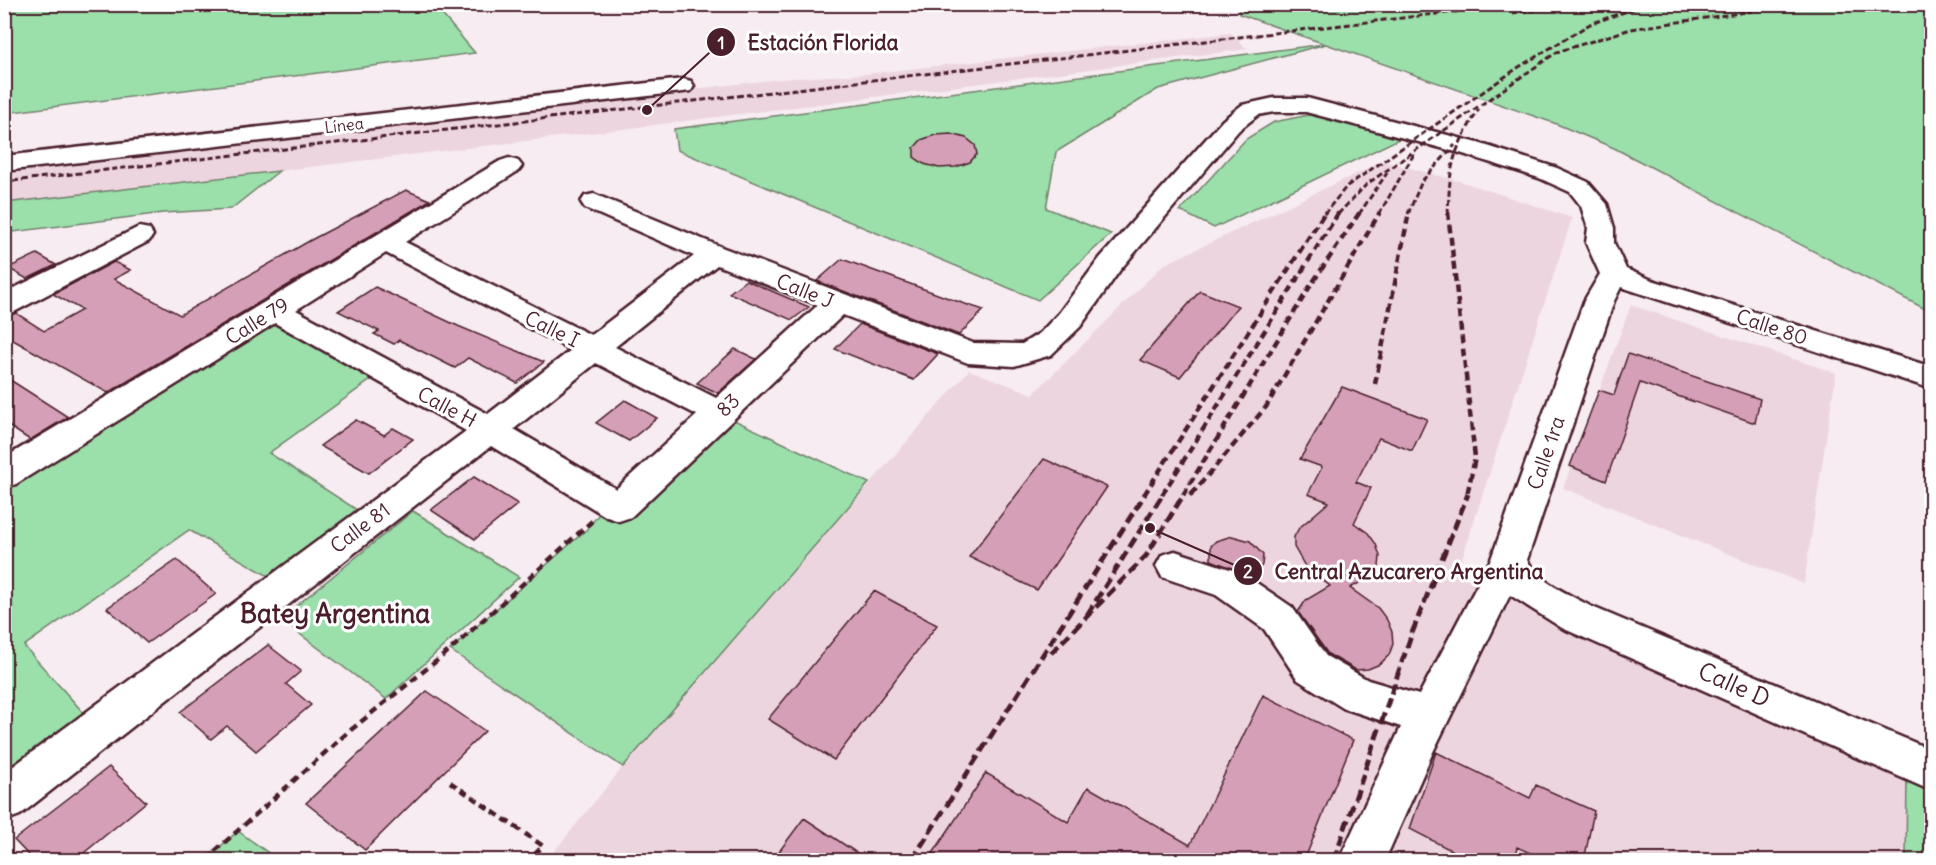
<svg xmlns="http://www.w3.org/2000/svg" width="1936" height="865" viewBox="0 0 1936 865" font-family="Delius,sans-serif">
<rect width="100%" height="100%" fill="#f7ecf1"/>
<filter id="ink" filterUnits="userSpaceOnUse"><feTurbulence type="fractalNoise" baseFrequency=".0167" numOctaves="2"/><feDisplacementMap in="SourceGraphic" scale="12" xChannelSelector="R" yChannelSelector="G"/><feConvolveMatrix kernelMatrix="1 2 1 2 8 2 1 2 1" color-interpolation-filters="sRGB"/></filter>
<g filter="url(#ink)">
<!-- built -->
<path fill="#edd5e0" d="M1231,33L1247,49L624,129L5,204L4,169L779,79L865,74Z
M1383,161L1463,182L1572,218L1457,574L1680,677L1931,784V860H547L623,767L969,370L1033,394L1163,265Z
M1631,305L1836,373L1804,584L1563,488Z"/>
<!-- green -->
<path fill="#9bdfab" stroke="#727f6b" stroke-width="1.5" d="M4,5H434L475,53L5,113Z
M1239,5H1931V312L1614,148L1554,123L1326,44L1158,89L1056,152L1046,208L1111,234L1038,300L677,150L674,129L1325,44L1239,14Z
M1309,115L1340,121L1399,139L1214,228L1180,211L1246,139L1274,122Z
M279,171L231,209L163,213L5,233V203Z
M274,310L382,372L269,453L371,519L284,585L189,530L24,646L97,728L5,799V475Z
M719,413L869,483L623,767L450,650L587,529L610,500Z
M413,511L519,577L386,699L280,619Z
M1907,773L1931,784L1932,860H1906Z
M238,831L278,860H205Z"/>
<!-- building -->
<path fill="#d5a0b7" stroke="#4a1f2b" stroke-width="1.5" d="M951,134L966,138L975,145L977,154L970,162L956,167L939,168L924,164L914,157V148L921,140L935,135Z
M406,190L430,200L108,393L4,335V316L16,313L44,331L82,310L53,294L114,262L131,270L114,279L180,315L311,240Z
M37,254L56,265L27,279L8,268Z
M842,259L962,303L984,310L959,335L817,281Z
M746,280L809,307L792,320L729,293Z
M375,287L458,326L544,362L517,383L468,358L455,368L399,340L394,344L374,334L379,331L338,311Z
M1200,291L1238,306L1180,377L1140,360Z
M860,324L938,354L914,380L835,349Z
M735,349L756,359L718,393L697,383Z
M1628,354L1760,399L1755,423L1640,383L1606,481L1570,466L1599,390L1614,395Z
M4,376L68,417L30,440L4,423Z
M1342,387L1427,419L1412,451L1379,438L1356,482L1371,488L1354,523L1368,533L1376,544L1380,556L1379,567L1372,576L1350,588L1378,608L1387,620L1392,632L1393,644L1389,655L1380,664L1368,669L1356,670L1328,654L1298,612L1306,600L1330,586L1306,568L1294,547V537L1299,528L1329,502L1308,494L1322,467L1300,459Z
M625,400L657,418L629,441L596,423Z
M356,420L384,435L393,428L413,439L369,473L320,446Z
M1044,459L1107,487L1037,590L969,557Z
M474,477L518,504L475,539L431,510Z
M1232,536L1250,541L1263,555L1262,565L1254,575L1251,576L1211,560V546L1216,541Z
M177,560L216,594L147,643L107,608Z
M874,591L937,625L834,760L768,719Z
M268,645L301,671L286,684L311,705L256,751L227,726L211,739L180,712Z
M427,691L485,731L365,850L306,803Z
M1263,695L1353,740L1304,861H928L986,773L1068,822L1088,787L1190,845Z
M1436,752L1530,798L1536,785L1594,811L1584,861H1548L1517,847L1514,861H1472L1410,829Z
M109,767L146,802L74,861H34L14,840Z
M804,818L869,861H772Z"/>
<g fill="none" stroke-linecap="round" stroke-linejoin="round">
<!-- minor casing -->
<g stroke="#4a1f2b" stroke-width="5">
<path id="minor" d="M683,79L691,81L694,86L691,91L4,171V156Z
M1274,98H1307L1478,143L1557,168L1588,182L1607,204L1614,228V243L1626,269L1652,280L1932,367V389L1621,287L1614,301L1527,560C1540,583 1567,593 1590,606L1932,750V791L1562,628L1510,595L1433,752L1385,860H1339L1401,727L1343,708L1298,680L1264,629L1216,595L1162,577L1156,566L1162,555L1175,551L1242,573L1292,607L1326,656L1368,680L1419,695L1491,559L1584,301L1600,274L1586,243L1588,228L1581,206L1570,192L1539,178L1460,153L1306,112H1274L1258,115L1239,130L1120,270L1080,327L1051,355L1014,366L968,363L843,315L631,517L619,521L607,517L491,446L20,815L4,821V773L466,431L275,323L16,484L4,488V458L500,161L509,158L518,161L522,166L518,171L405,242L591,335L694,256L585,208L581,202L585,196L594,194L724,248L973,343L1022,344L1040,333L1059,313L1100,258L1223,120L1242,105ZM386,253L571,350L488,414L296,310ZM717,265L818,305L716,398L615,347ZM596,363L697,415L616,489L514,429Z
M139,227L149,229L153,235L149,241L14,312L4,314V293Z"/>
</g>
<!-- path -->
<path stroke="#4a1f2b" stroke-width="4.5" stroke-dasharray="8 5" stroke-linecap="butt" d="M450,782L543,846L529,860
M205,860L347,733L450,650L592,521"/>
<!-- minor -->
<use href="#minor" fill="#fff" fill-rule="evenodd"/>
<!-- rail-far2 -->
<path stroke="#4a1f2b" stroke-width="3" stroke-dasharray="6 3" stroke-linecap="butt" d="M1512,13L1581,4
M4,182L1521,4
M1324,214L1347,186L1519,67L1590,24L1647,4
M1338,214L1367,184L1557,52L1631,29L1760,10
M1359,214L1387,173
M1379,214L1414,154
M1408,214L1422,181L1455,145
M1448,214C1450,163 1452,153 1479,109"/>
<!-- rail-far1 -->
<path stroke="#4a1f2b" stroke-width="4.5" stroke-dasharray="8 4.5" stroke-linecap="butt" d="M1448,212L1475,458L1467,495
M1375,384L1409,212
M1144,495L1325,212
M1162,495L1339,212
M1183,495L1309,288L1360,212
M1191,495L1266,407L1380,212"/>
<!-- rail -->
<path stroke="#4a1f2b" stroke-width="5" stroke-dasharray="11 5" stroke-linecap="butt" d="M1190,496L1192,494
M1087,615L1163,494
M1051,653L1146,556L1184,494
M912,860L1145,494
M1334,860L1412,633L1468,494"/>
</g>
</g>
<g text-anchor="middle" stroke-width="6" stroke-linejoin="round" paint-order="stroke">
<!-- far-street labels -->
<g font-size="16" fill="#4a1f2b" stroke="#fff">
<text transform="translate(344 125) rotate(-7)" y="6">Línea</text>
</g>
<!-- street labels -->
<g font-size="20" fill="#4a1f2b" stroke="#fff">
<text transform="translate(805 291) rotate(22)" y="7">Calle J</text>
<text transform="translate(257 321) rotate(-32)" y="7">Calle 79</text>
<text transform="translate(1772 327) rotate(18)" y="7">Calle 80</text>
<text transform="translate(552 329) rotate(26)" y="7">Calle I</text>
<text transform="translate(728 405) rotate(-43)" y="7">83</text>
<text transform="translate(447 407) rotate(28)" y="7">Calle H</text>
<text transform="translate(1546 453) rotate(-71)" y="7">Calle 1ra</text>
<text transform="translate(360 528) rotate(-37)" y="7">Calle 81</text>
</g>
<!-- near-street labels -->
<g font-size="24" fill="#4a1f2b" stroke="#fff">
<text transform="translate(1734 685) rotate(24)" y="8">Calle D</text>
</g>
<!-- district labels -->
<g font-size="26" font-weight="bold" fill="#4a1f2b" stroke="#fff">
<text x="335" y="623">Batey Argentina</text>
</g>
</g>
<!-- callouts -->
<path fill="none" stroke="#4a1f2b" stroke-width="2" d="M647 110L721 42M1150 528L1248 571"/>
<g fill="#4a1f2b" stroke="#fff" stroke-width="2">
<circle cx="647" cy="110" r="6"/>
<circle cx="1150" cy="528" r="6"/>
<circle cx="721" cy="42" r="15"/>
<circle cx="1248" cy="571" r="15"/>
</g>
<g font-size="18" text-anchor="middle" font-weight="bold" fill="#fff">
<text x="721" y="49">1</text>
<text x="1248" y="578">2</text>
</g>
<g font-size="21" text-anchor="middle" font-weight="bold" fill="#4a1f2b" stroke="#fff" stroke-width="6" stroke-linejoin="round" paint-order="stroke">
<text x="823" y="50">Estación Florida</text>
<text x="1409" y="579">Central Azucarero Argentina</text>
</g>
<!-- margin -->
<rect width="1936" height="865" fill="none" stroke="#fff" stroke-width="24"/>
<rect x="12" y="12" width="1912" height="841" fill="none" stroke="#4a1f2b" stroke-width="2" filter="url(#ink)"/>
</svg>
